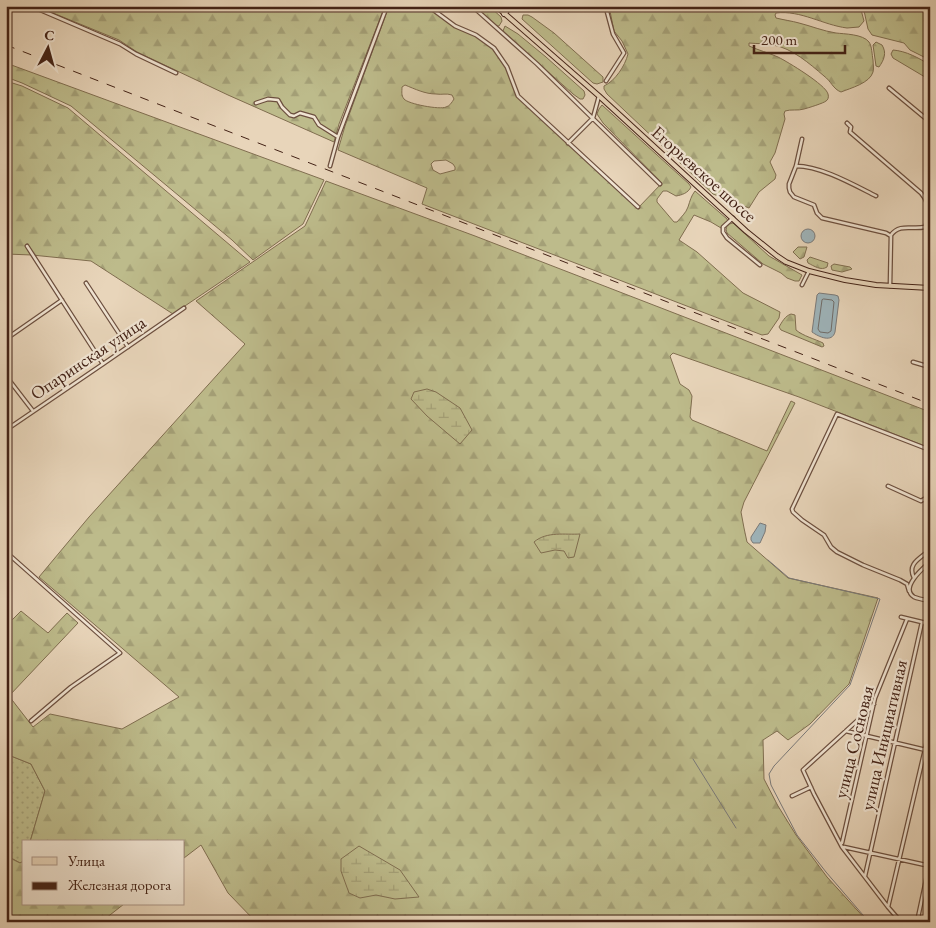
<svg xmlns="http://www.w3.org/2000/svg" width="936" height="928" viewBox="0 0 936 928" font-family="'EB Garamond',serif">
<defs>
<pattern id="grass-dots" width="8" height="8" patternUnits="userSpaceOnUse" patternTransform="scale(1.25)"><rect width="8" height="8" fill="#bdbb8b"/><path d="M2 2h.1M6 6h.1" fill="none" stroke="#a4a077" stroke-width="1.8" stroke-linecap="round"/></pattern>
<pattern id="forest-firs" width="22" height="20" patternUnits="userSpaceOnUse" patternTransform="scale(1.25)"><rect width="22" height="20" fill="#bdbb8b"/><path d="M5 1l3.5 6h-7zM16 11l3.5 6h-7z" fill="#a4a077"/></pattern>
<pattern id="wetland-marsh" width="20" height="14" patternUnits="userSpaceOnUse" patternTransform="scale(1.25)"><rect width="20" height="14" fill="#bdbb8b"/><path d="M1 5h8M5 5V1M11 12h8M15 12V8" fill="none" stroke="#a4a077"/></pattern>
</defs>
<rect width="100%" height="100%" fill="#e8d5ba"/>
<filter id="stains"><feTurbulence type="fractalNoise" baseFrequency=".004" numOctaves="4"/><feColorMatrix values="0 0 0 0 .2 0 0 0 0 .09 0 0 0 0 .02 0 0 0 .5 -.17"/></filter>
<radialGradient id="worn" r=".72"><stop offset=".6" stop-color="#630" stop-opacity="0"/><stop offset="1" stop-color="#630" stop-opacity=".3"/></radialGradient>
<!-- grass -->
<path fill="url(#grass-dots)" stroke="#806e50" d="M6,754L31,764L45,791L30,842H24V861L20,863L6,855Z"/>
<!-- forest -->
<path fill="url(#forest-firs)" stroke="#806e50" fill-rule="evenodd" d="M36,6H385L339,124L334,142L228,95L137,52L119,40Z
M389,6H427L455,27L475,36L487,43L494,50L506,67L518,97L638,208L662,183L603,123L597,114L599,109L602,105L689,184L691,187C688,193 682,195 676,196L667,191H663L657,199V202L674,222H677C681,217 686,213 688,207C690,201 691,196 695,191L727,219L728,221L721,228L711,222L694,215L679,240L697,252L743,293L780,312L779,318L768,334L762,335L422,204L427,188L338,150L345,126ZM405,85C415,89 425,94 436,94C442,95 446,93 452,95L454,99C452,102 450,106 446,107C440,110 408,104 404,99C401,95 402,92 402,87ZM446,160L453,164L455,167V170L440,174L433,170L431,164L434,161Z
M474,6H489L501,17L502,21L499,26H497Z
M609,6H860L864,21L859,27C855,27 851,28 847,28C823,25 801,10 776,13L775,15L776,18C784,20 792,21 799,23C811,26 823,31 836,33C844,34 863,34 869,42C872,46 872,55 873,60C873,64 874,68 873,72C870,83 851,88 841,92C833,89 831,81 824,76C810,64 792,48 773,45C766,43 757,44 749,43V46C758,50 769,53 778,57C788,62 826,85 828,94C829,97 828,100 826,101C824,103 808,108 804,109C798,111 791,109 785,111L784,114L785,119L775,153L770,162L776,175L775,179L759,192L749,208L713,194L607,94L604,89V86C615,81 625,66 628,54L622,41L614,31Z
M863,6L930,7V60L910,50L904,43L872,35L868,29Z
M523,15H528L532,17L554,33L603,77V82L597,84L593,83L522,19Z
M505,26L518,34L546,57L584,91L585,95L583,99H580L573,94L508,36L503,31Z
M876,42L882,45C887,53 884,60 879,67L876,66L873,45Z
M893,50C906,51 919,58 930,65V80L893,58L891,54Z
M6,63L324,180L303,224L253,260L232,240L71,106L22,83L6,77Z
M6,81L22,86L68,108L250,262L173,314L91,261L32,255L6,254Z
M326,181L475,236L930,412V448L799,397L673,353L670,356L680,384L689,390L692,396L690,417L692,420L767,451L791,401L795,403L744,502L741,512L744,528L747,542L788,578L878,598L849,684L810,724L788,740L777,731L763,740L764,779L778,806L796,835L827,877L868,922H256L228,893L201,845L184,858V842H30L45,791L31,764L6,754V626L21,611L48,633L67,613L78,623L9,696L33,727L50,714L122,729L179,697L39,577L89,517L245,344L196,301L305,226Z
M733,223L769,256L802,275L799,281H795L787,278L781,273L763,264L727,233C725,228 727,224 733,223Z
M798,247H807L804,257L800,259L793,252Z
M810,257L828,263L827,267C821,271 814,266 808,263L807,260Z
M834,264L850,267L852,269L842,272L832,270L831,266Z
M791,314L795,315L796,330C803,336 815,339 823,343L824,346L822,347L781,330L779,327C782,322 785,316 791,314Z
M6,856L20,863L24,861V904H124L101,922H6Z"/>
<!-- wetland -->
<path fill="url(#wetland-marsh)" stroke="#806e50" d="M427,389L436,392L460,408L472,430L460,444L427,416L411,399L414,392Z
M580,534L574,557L568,558L564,551L555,550L541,553L534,542C547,531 565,535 580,534Z
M359,846L400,870L419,897L395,899L376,895L360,898L349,893L341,871V859Z"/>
<!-- water -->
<path fill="#9eb5bc" stroke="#7a7a7a" d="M801 236a7 7 0 1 1 14 0a7 7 0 1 1-14 0Z
M819,293L835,295L838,296L839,300L835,332C832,343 819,337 812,332L817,295Z
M760,523L766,525L765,532L760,543H753L751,540V537Z"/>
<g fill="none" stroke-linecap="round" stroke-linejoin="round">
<!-- shore -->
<path stroke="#706c69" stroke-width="1" d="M824,299L832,300L834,302L831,331L828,333L820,332L818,329L822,300Z"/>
<!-- stream -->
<path stroke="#7a7a7a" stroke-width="1" d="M150,6L151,8
M768,560L789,578L880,599L850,685L774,766L769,774L771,785L797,835L826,872L869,922
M693,759L736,828"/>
<!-- minor casing -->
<g stroke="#6c4f3f" stroke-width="5">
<path id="minor" d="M31,6L120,44L136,54L176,73
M428,6L455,26L476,35L494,48L507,67L518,96L638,207
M472,6L537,64L660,184
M604,6L606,8L613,34L624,53L606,81
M889,88L930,122
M256,103L268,99L278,100L282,107L290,115L294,116L300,113L314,117L319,125L338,137
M847,123L851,127L850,132L921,193C927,200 928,205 928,214C927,220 928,222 925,227C912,230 900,223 891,235L890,286
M802,139L796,166L789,184V188L790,192L794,197L814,205L817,213L822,218L886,233L891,236
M568,143L593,118L599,96
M330,166L338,137L387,6
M796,166C821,166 854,185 876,196
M733,218L723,227V232L727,238L760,265
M27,246L103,364
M86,283L128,347
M802,285L809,271
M6,339L62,300
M913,362L930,367
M6,376L33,411
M6,430L103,364L184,308
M888,486L921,501L926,498L930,500
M6,552L120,653L71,687L31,721
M930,562C922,569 900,588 914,597C919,599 925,600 930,601
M914,578C907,564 919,559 930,550
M909,591L907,584L900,580L863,565L837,552L831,547L824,535L802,520L793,512L792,509L837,414L930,450
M901,617L930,624
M874,704L870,709L803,770L814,794L842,847L888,907L901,922
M846,731L930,751
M792,796L811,787
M842,843L875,698L907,619
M844,847L930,866
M865,876L922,622
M888,907L930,728
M917,922L929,866"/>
</g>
<!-- secondary casing -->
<g stroke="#432216" stroke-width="6">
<path id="secondary" d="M504,14L511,6"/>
</g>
<!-- primary casing -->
<g stroke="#432216" stroke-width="6">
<path id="primary" d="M496,6L599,96L746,231L777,256L786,262L809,271L845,280L876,285L930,288"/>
</g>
<!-- minor -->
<use href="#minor" stroke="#f0e4d2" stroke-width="2.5"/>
<!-- secondary -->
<use href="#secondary" stroke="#f0e4d2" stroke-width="4"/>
<!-- primary -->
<use href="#primary" stroke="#e8d5ba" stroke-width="4"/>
<!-- rail -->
<path stroke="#432216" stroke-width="1" stroke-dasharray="9 9" stroke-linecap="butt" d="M6,45L930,404"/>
</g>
<g text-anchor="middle" stroke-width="4.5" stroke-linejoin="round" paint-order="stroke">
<!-- street labels -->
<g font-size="18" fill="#432216" stroke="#f0e4d2">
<text transform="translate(704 174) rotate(42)" y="6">Егорьевское шоссе</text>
<text transform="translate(88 358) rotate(-34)" y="6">Опаринская улица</text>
<text transform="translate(884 735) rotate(-77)" y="6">улица Инициативная</text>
<text transform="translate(854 742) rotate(-76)" y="6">улица Сосновая</text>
</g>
</g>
<!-- margin -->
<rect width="936" height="928" fill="none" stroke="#e8d5ba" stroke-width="25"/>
<rect x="8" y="8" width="921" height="913" fill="none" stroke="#432216" stroke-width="2.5"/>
<rect x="12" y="12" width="911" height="903" fill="none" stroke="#432216"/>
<!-- legend -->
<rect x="22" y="840" width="162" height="65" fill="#f0e4d2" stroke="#ab9687"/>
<rect x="32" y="857" width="25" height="8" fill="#e8d5ba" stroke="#ab9687"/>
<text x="68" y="866" font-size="15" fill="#432216">Улица</text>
<rect x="32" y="882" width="25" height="8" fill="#432216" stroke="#ab9687"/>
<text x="68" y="890" font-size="15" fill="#432216">Железная дорога</text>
<!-- north arrow -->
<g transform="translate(48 48) rotate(6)" stroke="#f0e4d2" stroke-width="4" paint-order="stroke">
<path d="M0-4L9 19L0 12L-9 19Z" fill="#432216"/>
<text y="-8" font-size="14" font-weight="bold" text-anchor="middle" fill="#432216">С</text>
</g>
<!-- scale -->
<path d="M754 45v8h91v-8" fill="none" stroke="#432216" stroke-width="2.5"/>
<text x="761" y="45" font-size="15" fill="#432216" stroke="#f0e4d2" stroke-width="4" paint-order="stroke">200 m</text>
<rect width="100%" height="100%" filter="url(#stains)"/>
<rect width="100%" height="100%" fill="url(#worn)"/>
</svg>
